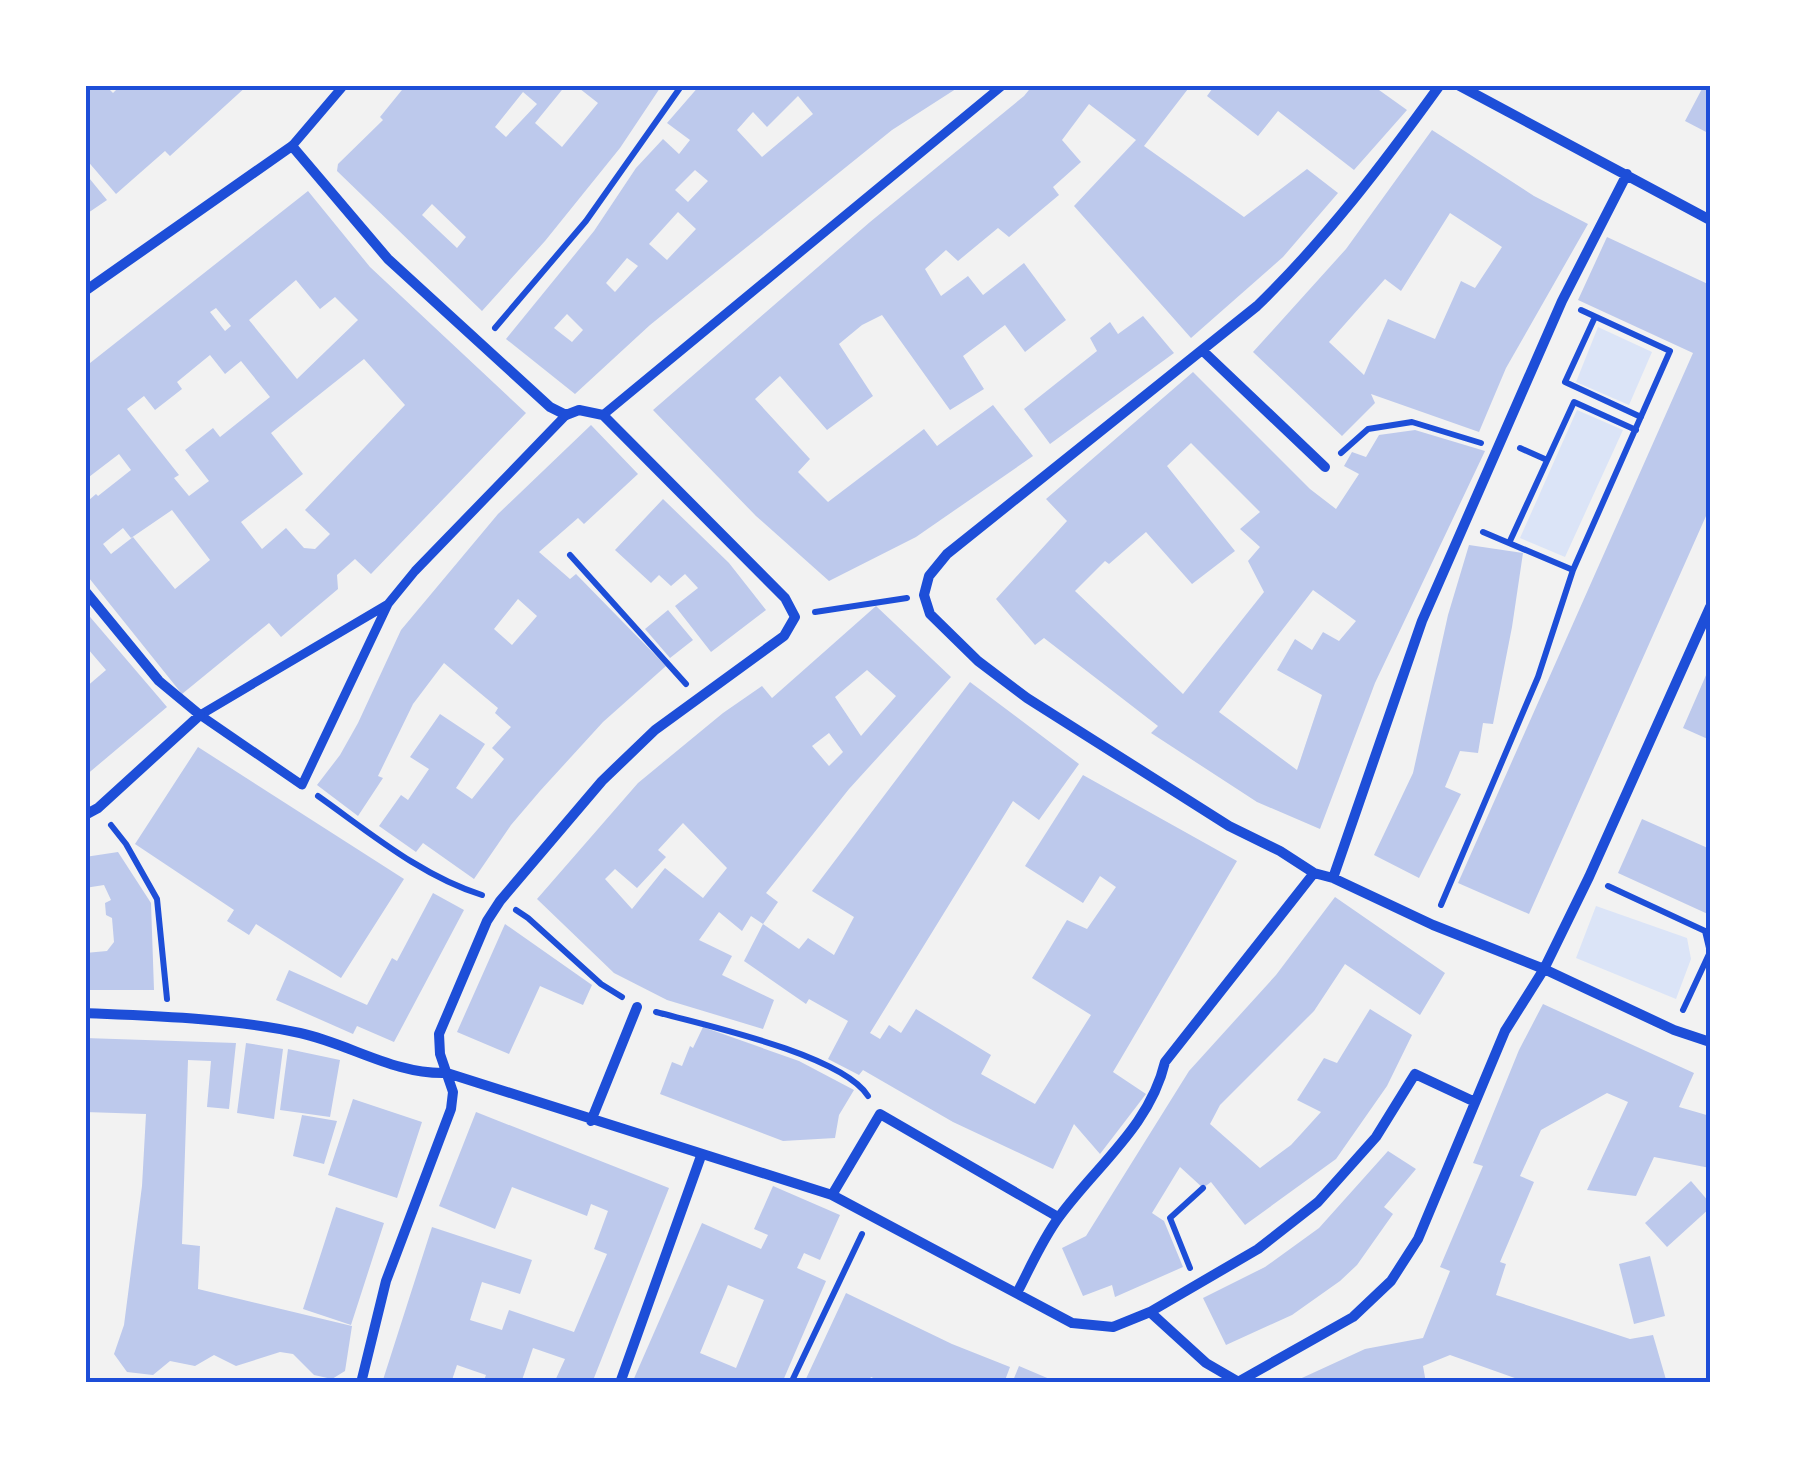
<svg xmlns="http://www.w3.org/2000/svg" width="1795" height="1468" viewBox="0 0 1795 1468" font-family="'IBM Plex Serif',serif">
<rect width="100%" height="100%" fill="#f2f2f2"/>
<!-- green -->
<path fill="#dbe4f7" d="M1598,327L1652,352L1629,405L1576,382Z
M1577,410L1623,430L1565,557L1520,538Z
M1596,906L1687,938L1691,959L1676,999L1576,958Z"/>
<!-- building -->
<path fill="#bdc9ec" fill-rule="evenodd" d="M85,85H105L113,93L121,85H248L170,156L165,151L116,194L85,158Z
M406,85H566L535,123L562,147L598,103L575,85H662L620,148L545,241L482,311L337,171L338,164L383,120L380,117ZM523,92L537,104L506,137L495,127ZM432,204L466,237L457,248L422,215Z
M700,85H788L793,90L798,85H962L892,130L650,325L575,394L506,339L594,231L636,168L663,139L679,154L690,140L667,123ZM798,96L813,114L762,157L737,130L753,112L767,127ZM695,170L708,181L688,202L675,190ZM678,212L696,229L667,260L649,244ZM627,258L638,266L615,292L606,283ZM567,314L583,330L572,342L554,328Z
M1033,85H1191L1144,146L1244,217L1307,169L1338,193L1283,257L1191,338L1074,206L1136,140L1089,104L1062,140L1081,162L1053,187L1059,195L1009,237L998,228L958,261L946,250L925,269L941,296L968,276L983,295L1024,263L1066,320L1025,352L1005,325L963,356L984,389L950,410L882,315L862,325L839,344L873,396L827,430L780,376L755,399L810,459L798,472L828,502L924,429L937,446L993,405L1033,456L916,537L829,581L756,516L653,410L870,222L1024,96Z
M1215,85H1372L1407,110L1354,170L1278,111L1258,136L1207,96Z
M1704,85H1710V134L1685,121Z
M1432,130L1534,196L1588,224L1506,368L1479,432L1371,394L1375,403L1342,436L1253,352L1346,249ZM1450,213L1502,247L1475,288L1461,281L1435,339L1388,319L1364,375L1329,342L1385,279L1401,291Z
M85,173L107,200L85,215Z
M308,191L370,267L526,413L371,574L355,559L337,575L338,589L281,637L269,623L182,694L85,573V496L89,500L96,494L98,496L131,470L119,454L85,480V367ZM296,280L320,309L335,297L358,320L297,379L249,320ZM216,308L231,326L225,331L210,312ZM210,355L225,374L241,361L270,397L220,437L213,428L185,450L209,481L189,496L174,478L179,475L127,409L144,396L155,410L182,389L177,382ZM364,359L405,405L305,510L330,534L315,549L304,548L286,528L262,549L241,522L303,474L271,433ZM172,510L210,560L175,589L133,537L111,554L103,544L123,528L131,538Z
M1607,237L1710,285V507L1529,914L1458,883L1693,353L1578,300Z
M1143,316L1174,353L1050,444L1024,409L1097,351L1090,338L1110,322L1118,334Z
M1193,372L1310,489L1336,509L1359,474L1344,466L1352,452L1366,457L1379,435L1415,430L1485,451L1375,683L1320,829L1257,802L1151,733L1158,726L1044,638L1035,645L996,599L1067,521L1046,499ZM1191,443L1260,512L1240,529L1260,547L1248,561L1264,592L1183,694L1075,591L1105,561L1109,564L1146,532L1192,584L1235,551L1167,466ZM1313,590L1356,621L1339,641L1323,632L1312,650L1295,639L1277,670L1322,695L1297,770L1219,712Z
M591,425L638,474L584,524L578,518L539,552L570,579L576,574L666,666L603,722L540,791L511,825L474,879L423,843L416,852L379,826L401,795L408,800L429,769L410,757L440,714L485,744L456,788L459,790L472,799L504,759L492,748L511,727L495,713L498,708L444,663L413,704L378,776L383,778L358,816L317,785L340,755L358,723L401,630L498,514ZM518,599L537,616L512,645L494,629Z
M663,499L729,563L766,610L711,652L675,606L698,588L685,574L671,586L659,575L651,583L615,550Z
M1469,545L1523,553L1512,627L1493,724L1483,723L1478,753L1460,751L1445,787L1461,794L1419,878L1374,855L1413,773L1448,615Z
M876,606L951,677L849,789L766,893L778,902L763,924L751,916L742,931L719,912L699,940L732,956L722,975L774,1000L763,1029L667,1000L614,973L537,899L638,783L723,713L762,686L772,698ZM867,670L896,696L861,736L835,697ZM829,733L843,752L829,766L812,746ZM683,823L727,868L703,898L665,868L632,909L605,879L615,869L637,888L666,857L658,850Z
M668,610L693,640L670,658L645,629Z
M85,611L167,707L85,776V701L88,698L85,688L106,670L88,649L85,651Z
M1710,666V740L1683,728Z
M970,682L1079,764L1039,820L1013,801L870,1033L880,1039L889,1025L901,1033L916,1009L991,1055L981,1074L1035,1104L1091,1015L1032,978L1067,920L1087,929L1116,887L1100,876L1083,903L1025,866L1083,775L1237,861L1113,1072L1146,1094L1100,1154L1074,1124L1053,1169L953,1122L863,1070L859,1075L828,1059L848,1021L809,999L806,1004L744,961L763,924L799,949L808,938L834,955L854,917L812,891Z
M198,747L404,879L341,978L256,924L249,935L227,921L234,910L135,844Z
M1642,819L1710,849V915L1618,873Z
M118,852L151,903L154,990H85V953L107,951L114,942L112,918L106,915L105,903L111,900L104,885L85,888V857Z
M433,893L464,910L394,1042L357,1026L353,1034L276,1000L289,970L367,1005L392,958L397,961Z
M1335,897L1445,973L1420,1015L1345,964L1314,1011L1220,1105L1210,1124L1260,1168L1291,1145L1321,1112L1297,1100L1324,1058L1337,1063L1370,1009L1412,1035L1387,1086L1336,1159L1245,1225L1211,1182L1203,1188L1180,1167L1152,1213L1164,1221L1183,1267L1115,1297L1112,1285L1083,1296L1062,1248L1086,1236L1189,1071L1276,975Z
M505,924L592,985L583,1005L540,986L509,1054L457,1032Z
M1543,1004L1694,1073L1679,1107L1710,1116V1168L1654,1157L1636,1196L1587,1190L1628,1102L1607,1093L1541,1130L1520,1176L1534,1182L1500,1262L1506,1264L1496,1295L1630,1339L1653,1335L1667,1383H1529L1450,1355L1423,1366L1426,1383H1291L1365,1349L1423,1338L1450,1271L1440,1267L1483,1166L1473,1163L1519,1050Z
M703,1027L799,1061L854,1090L839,1115L835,1138L783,1141L660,1094L672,1062L682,1066L690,1046L693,1048Z
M85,1038L236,1043L229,1109L207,1107L211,1061L188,1060L182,1244L200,1246L198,1289L352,1326L345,1371L332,1379L314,1375L293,1354L280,1352L236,1366L214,1355L195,1366L170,1361L153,1375L127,1372L114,1354L124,1325L142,1186L146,1114L85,1112Z
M246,1043L283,1049L274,1119L237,1113Z
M288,1049L340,1060L330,1117L280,1110Z
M353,1099L422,1122L397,1198L328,1175Z
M476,1112L669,1188L592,1383H554L565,1359L533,1348L521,1383H483L486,1375L457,1365L451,1383H382L432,1227L532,1260L520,1294L482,1282L470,1320L502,1330L509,1310L574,1332L607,1254L594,1249L608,1211L591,1204L587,1216L512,1187L495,1229L439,1206Z
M302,1115L337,1121L324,1164L293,1156Z
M1388,1151L1416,1169L1384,1207L1393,1214L1357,1265L1340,1281L1292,1315L1226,1345L1203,1298L1265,1267L1319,1228Z
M1691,1181L1710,1203V1208L1667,1247L1645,1223Z
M773,1186L840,1215L820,1260L804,1253L797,1268L826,1281L782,1383H632L702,1223L761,1249L768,1235L754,1229ZM728,1285L764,1300L736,1368L700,1353Z
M336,1207L384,1223L351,1325L303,1309Z
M1650,1256L1665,1316L1634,1324L1619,1264Z
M846,1293L952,1344L1010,1367L1004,1383H885L871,1377L867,1383H804Z
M1019,1366L1059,1383H1012Z"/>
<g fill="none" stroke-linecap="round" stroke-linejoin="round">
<!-- path -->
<path stroke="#1d4ed8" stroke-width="6" d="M1595,317L1565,382L1641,417
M495,328L586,221L682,85
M1520,448L1547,460
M1341,453L1368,429L1412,422L1481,443
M1483,532L1573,570
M1510,541L1574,402L1636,430
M570,555L686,684
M815,612L907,598
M318,796C369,832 421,876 482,895
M111,825L126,844L157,899L167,999
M1608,886L1705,931L1710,952L1683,1010
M1441,905L1538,677L1573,570L1670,351L1581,310
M516,910L528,918L601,984L622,997
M656,1012C705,1025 842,1055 868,1096
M1190,1268L1170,1218L1203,1188
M791,1383L862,1234"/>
<!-- pedestrian -->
<path stroke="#1d4ed8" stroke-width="9" d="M292,146L344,85
M603,415L1003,85
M388,604L302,785L200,715L388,604L415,571L566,415"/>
<!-- minor -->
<path stroke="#1d4ed8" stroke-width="10" d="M1440,85C1383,164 1326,239 1257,306L947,554L929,576L924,595L930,614L978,661L1027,698L1229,826L1280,851L1314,873L1333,878L1433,925L1544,969L1674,1030L1710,1042
M1458,85L1710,220
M85,291L292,146L388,259L550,407L566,415L579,410L603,415L785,598L795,617L784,636L655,730L602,781L500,901L487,921L439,1034L440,1054L453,1092L451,1109L386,1281L361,1383
M1203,351L1325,467
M85,591L159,681L200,715L98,808L85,815
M1333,878L1422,621L1562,301L1627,174
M85,1013C156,1016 230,1018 300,1033C350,1044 395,1075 447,1073L832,1195L1072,1323L1113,1327L1150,1312L1258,1249L1318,1202L1376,1137L1415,1074L1475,1102
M591,1121L637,1007
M832,1195L880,1114L1058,1217
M1017,1293C1030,1268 1042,1240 1059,1217C1096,1166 1150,1126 1165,1062L1314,873
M1150,1312L1206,1363L1237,1381
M620,1383L701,1156
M1236,1383L1353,1317L1391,1281L1418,1239L1505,1031L1544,969L1589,877L1710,607"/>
</g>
<!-- border -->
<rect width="1795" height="1468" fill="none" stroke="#ffffff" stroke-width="175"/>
<rect x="88" y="88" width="1620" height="1292" fill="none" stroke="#1d4ed8" stroke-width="4"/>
</svg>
